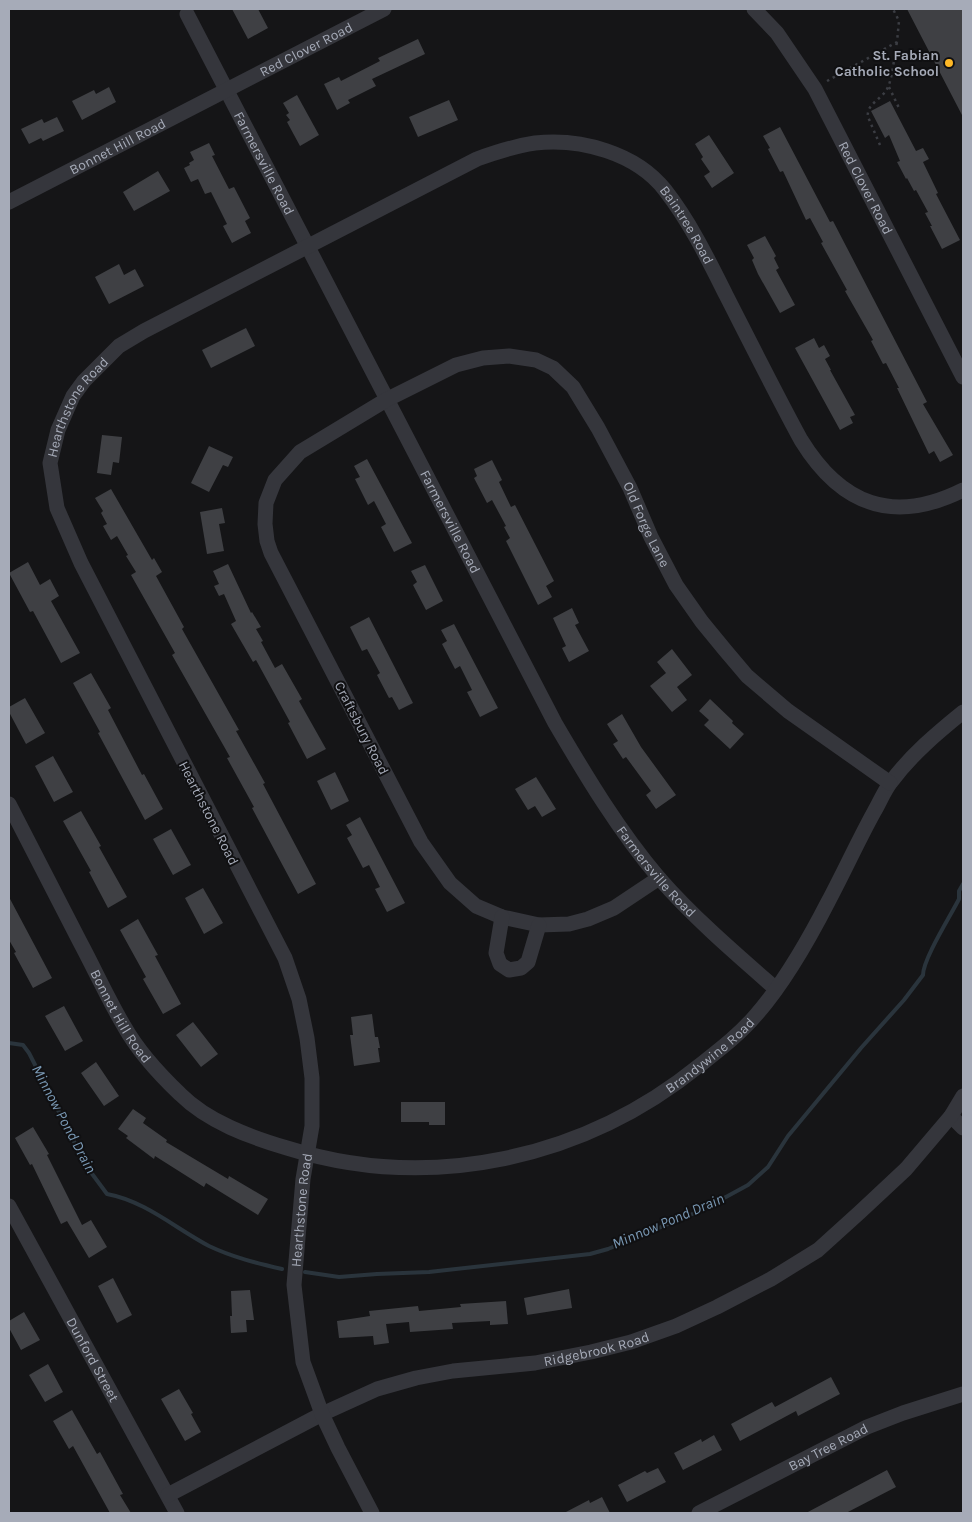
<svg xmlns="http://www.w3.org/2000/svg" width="972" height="1522" viewBox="0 0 972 1522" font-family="Karla,sans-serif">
<rect width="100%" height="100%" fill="#151517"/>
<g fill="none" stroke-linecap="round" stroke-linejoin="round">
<!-- stream -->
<path stroke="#2a343c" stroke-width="4" d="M9,1043L23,1045L29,1053L87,1167L107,1194C145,1201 175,1228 209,1246C232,1257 256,1263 282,1269
M305,1272L339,1277L377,1274L429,1272L590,1254L608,1249L702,1210L748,1185L768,1167L788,1136L861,1048L904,1000L923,975C923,959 951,915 959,899V891L963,884"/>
</g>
<!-- building -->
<path fill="#3f4044" d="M232,9H258L268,28L248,39Z
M907,9H963V117Z
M418,39L425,54L372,79L376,86L348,100L350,103L337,110L324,84L339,77L341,81L380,61L378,58Z
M109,87L116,102L82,120L72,101L94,90L96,94Z
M297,95L319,135L300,146L287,122L290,120L286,115L289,113L283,103Z
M449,100L458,120L418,137L409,117Z
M890,101L916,151L923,148L929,159L923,162L938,193L936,194L960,240L942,249L930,226H932L925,213L928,212L916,190L914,191L907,178L906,179L897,162L900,161L889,135L885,138L871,111Z
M57,117L64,131L43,141L41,138L29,144L21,129L42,119L44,123Z
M780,127L830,222L833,221L927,402L923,404L953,455L940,462L934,451L929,454L897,388H899L886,363L883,364L871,341L873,340L845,291L847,290L821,243L823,242L810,218L806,220L783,171L780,172L768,149L770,148L763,136Z
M709,135L734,173L712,188L704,176L710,172L701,159L703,157L695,144Z
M209,143L215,155L212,156L229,189L234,187L250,218L245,221L251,233L232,243L223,226L227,224L211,192L205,194L198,179L191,182L184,168L190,165L189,163L194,160L190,152Z
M158,171L170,191L134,211L123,192Z
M765,236L776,256L774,258L779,268L776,270L795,305L780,313L758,274L752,260L754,258L747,245Z
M119,264L124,275L135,269L144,286L109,304L95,277Z
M246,328L255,346L211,368L202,350Z
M814,338L819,348L824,345L830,356L825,359L831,370H830L855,415L850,417L853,423L840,430L795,348Z
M102,435L122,437L119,463L113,462L111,475L97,473Z
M209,446L233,457L228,467L223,465L209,492L191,483Z
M367,459L412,543L394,552L381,527L386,524L374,501L368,505L355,479L360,477L354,466Z
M492,460L502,480L499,482L511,507L515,505L554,581L546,586L552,597L538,605L506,541L510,538L504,527L506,526L492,500L487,503L474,478L477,476L474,469Z
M111,489L152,560L154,558L162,572L156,576L184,627L182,629L239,730L236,731L265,783L263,784L316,884L298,894L252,808L254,807L227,758L230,757L172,655L175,653L131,575L136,572L126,556L128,555L117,536L111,540L103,526L107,524L101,513L103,511L95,498Z
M222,508L225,523L219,524L224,551L207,554L200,512Z
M28,562L40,585L50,579L59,596L51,601L80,653L61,663L33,611L30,612L9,573Z
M228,564L251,613L252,612L261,627L256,629L263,641L261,642L275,668L282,664L302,699L299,701L326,749L307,759L288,723L290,722L256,660L253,662L231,624L236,621L224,594L219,596L214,586L219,584L213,571Z
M425,565L443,601L426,610L413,585L417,582L411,571Z
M572,608L579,623L575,625L589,651L569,662L562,648L566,646L553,618Z
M369,617L413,703L399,710L392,697L389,698L377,675L380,673L367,649L362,651L350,627Z
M454,624L498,708L480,717L467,692L472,690L460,666L455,669L442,644L447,641L441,630Z
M672,649L692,675L677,687L687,700L672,712L650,686L666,673L657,662Z
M91,673L111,708L108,710L142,775L144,774L163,809L145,820L98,733L100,732L73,683Z
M25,698L45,733L26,744L9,712V707Z
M710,699L733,721L732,723L744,734L730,749L704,725L709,720L699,711Z
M622,714L641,747L676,795L656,809L646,795L651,791L626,757L623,759L613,744L618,741L607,724Z
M53,756L73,792L54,802L35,766Z
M335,772L349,801L331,810L317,781Z
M536,777L556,809L542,817L535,806L528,810L515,789Z
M81,811L101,846L99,847L127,897L108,908L89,872L91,871L63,821Z
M360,817L405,903L387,912L375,889L380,887L369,865L363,868L347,838L352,835L346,825Z
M171,829L191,865L173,875L153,839Z
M203,888L223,923L204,934L185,898Z
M9,897L52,978L33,988L14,953L16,952L9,940Z
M138,919L158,955L155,956L181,1004L163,1014L143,979L146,977L120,930Z
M64,1006L83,1041L65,1051L45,1016Z
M372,1014L375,1037H378L380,1048H378L380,1062L354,1066L350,1035H353L351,1017Z
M193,1022L218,1054L201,1067L176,1035Z
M96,1062L119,1096L104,1106L81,1073Z
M401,1102H445V1125H429V1122H401Z
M133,1109L146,1118L143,1123L167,1140L166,1142L228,1179L229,1176L268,1199L258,1215L206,1183L204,1187L155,1156L154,1159L126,1138L128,1136L118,1129Z
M33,1127L49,1154L47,1155L82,1225L91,1220L107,1247L89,1258L67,1221L61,1224L32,1164L30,1165L15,1138Z
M113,1278L132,1315L117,1323L98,1286Z
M569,1289L572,1308L527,1315L524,1298Z
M250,1290L254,1320H246L247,1332L231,1333L230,1316H232L231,1291Z
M506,1301L508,1324L490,1325V1321L452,1323L453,1329L410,1332L409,1322L386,1324L389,1343L374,1345L373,1336L339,1338L337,1321L370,1316L369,1311L418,1306L419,1311L461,1307L460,1304Z
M24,1312L40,1340L21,1350L9,1328V1321Z
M48,1364L63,1392L45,1402L29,1375Z
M831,1377L840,1394L798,1416L796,1411L740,1441L731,1424L772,1402L775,1407Z
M179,1389L193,1413L191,1414L201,1432L185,1441L161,1399Z
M72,1410L97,1454L100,1452L123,1494L120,1495L131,1513H110L73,1446L69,1449L53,1421Z
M714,1435L722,1450L683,1470L674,1453L701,1439L702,1442Z
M658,1468L666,1482L627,1502L618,1485L645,1471L647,1473Z
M887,1470L896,1487L846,1513H806Z
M602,1497L610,1513H564L589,1500L590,1503Z"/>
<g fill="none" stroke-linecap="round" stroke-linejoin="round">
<!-- path -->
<path stroke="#3b3d43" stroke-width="2.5" stroke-dasharray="2.5 4" stroke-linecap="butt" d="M827,81L897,42L899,21L893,9
M889,87L899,108
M880,145L868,117C866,104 881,100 887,89C893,78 894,55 897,42"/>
<!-- minor -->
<g stroke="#35363c" stroke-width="15">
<path id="s1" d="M754,9L777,33L815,89L963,377"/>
<path id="s2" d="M187,14L555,723C586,776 619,831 659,878C694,918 736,954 776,989"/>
<path id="s3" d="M9,202L384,9"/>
<path id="s4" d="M9,804C33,850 56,896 80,942C95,970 108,999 124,1026C138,1051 159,1074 180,1094C208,1122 250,1137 287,1148C431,1193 584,1159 700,1065C719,1050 740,1034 756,1015C785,982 808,941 828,902C844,872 858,841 874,812C880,802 884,791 891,782C911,755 937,733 963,712"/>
<path id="s5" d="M659,878L614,908L588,919L569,924L539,925L502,917L476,906L450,883L421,842L271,553L267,541L265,524L266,503L275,480L300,452L386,400L456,365L483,358L509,356L536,360L553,368L573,387L598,428L630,488L651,537L676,585L702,622L725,650L747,676L788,711L890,783"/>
<path d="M502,917L496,953L500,964L509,970L521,968L528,962L539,925"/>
<path d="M951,1116L963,1128"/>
<path id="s6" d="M9,1206L177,1513"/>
<path id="s7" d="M168,1495L322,1414L377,1389L416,1378L453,1371L535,1363L591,1352L631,1342L676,1326L717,1307L771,1279L818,1250L860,1212L906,1169L951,1116L963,1096"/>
<path id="s8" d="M372,1513L338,1448L322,1414L303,1362L294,1285L303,1179L312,1126V1078L307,1038L299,999L285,958L81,563L57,508L50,463L58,430L73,396L84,381L119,346L144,331L477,159C496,152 515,146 535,143C581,138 636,153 665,190C690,222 708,259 726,295C751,344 775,392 801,440C841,505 893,525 963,490"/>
<path id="s9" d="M699,1513L867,1427L903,1413L963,1394"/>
</g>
</g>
<!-- markers -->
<circle fill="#feb826" stroke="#101012" stroke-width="2" cx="949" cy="63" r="5"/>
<g text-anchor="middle" stroke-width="4" stroke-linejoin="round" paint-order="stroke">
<!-- street labels -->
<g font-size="14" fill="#a6abb8" stroke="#101012">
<text dy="5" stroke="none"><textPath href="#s3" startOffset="334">Red Clover Road</textPath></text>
<text dy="5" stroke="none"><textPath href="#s3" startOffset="122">Bonnet Hill Road</textPath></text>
<text dy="5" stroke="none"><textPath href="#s2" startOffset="168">Farmersville Road</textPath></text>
<text dy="5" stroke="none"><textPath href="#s1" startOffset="212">Red Clover Road</textPath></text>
<text dy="5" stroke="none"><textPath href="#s8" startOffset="1914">Baintree Road</textPath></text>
<text dy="5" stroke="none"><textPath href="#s8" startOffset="1189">Hearthstone Road</textPath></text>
<text dy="5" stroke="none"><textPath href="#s2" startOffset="572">Farmersville Road</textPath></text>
<text dy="5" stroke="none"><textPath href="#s5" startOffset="1184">Old Forge Lane</textPath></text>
<text transform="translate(362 728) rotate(63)" y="5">Craftsbury Road</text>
<text transform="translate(209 813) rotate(63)" y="5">Hearthstone Road</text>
<text dy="5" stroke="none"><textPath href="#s2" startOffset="979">Farmersville Road</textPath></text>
<text dy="5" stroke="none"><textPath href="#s4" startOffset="240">Bonnet Hill Road</textPath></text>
<text dy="5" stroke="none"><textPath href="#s4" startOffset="912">Brandywine Road</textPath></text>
<text dy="5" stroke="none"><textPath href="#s8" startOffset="319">Hearthstone Road</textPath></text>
<text dy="5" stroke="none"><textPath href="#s7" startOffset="458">Ridgebrook Road</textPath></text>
<text dy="5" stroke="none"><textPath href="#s6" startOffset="175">Dunford Street</textPath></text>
<text dy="5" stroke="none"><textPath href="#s9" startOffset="145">Bay Tree Road</textPath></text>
</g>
<!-- poi labels -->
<g font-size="14" font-weight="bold" fill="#a6abb8" stroke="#101012" text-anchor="end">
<text x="939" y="60">St. Fabian<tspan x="939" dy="16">Catholic School</tspan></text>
</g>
<!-- water labels -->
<g font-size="15" font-style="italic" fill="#7a99b5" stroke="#101012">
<text transform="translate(64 1119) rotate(62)" y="5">Minnow Pond Drain</text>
<text transform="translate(668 1221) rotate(-23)" y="5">Minnow Pond Drain</text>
</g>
</g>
<!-- border -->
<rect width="972" height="1522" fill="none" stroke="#a6abb8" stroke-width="20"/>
</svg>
